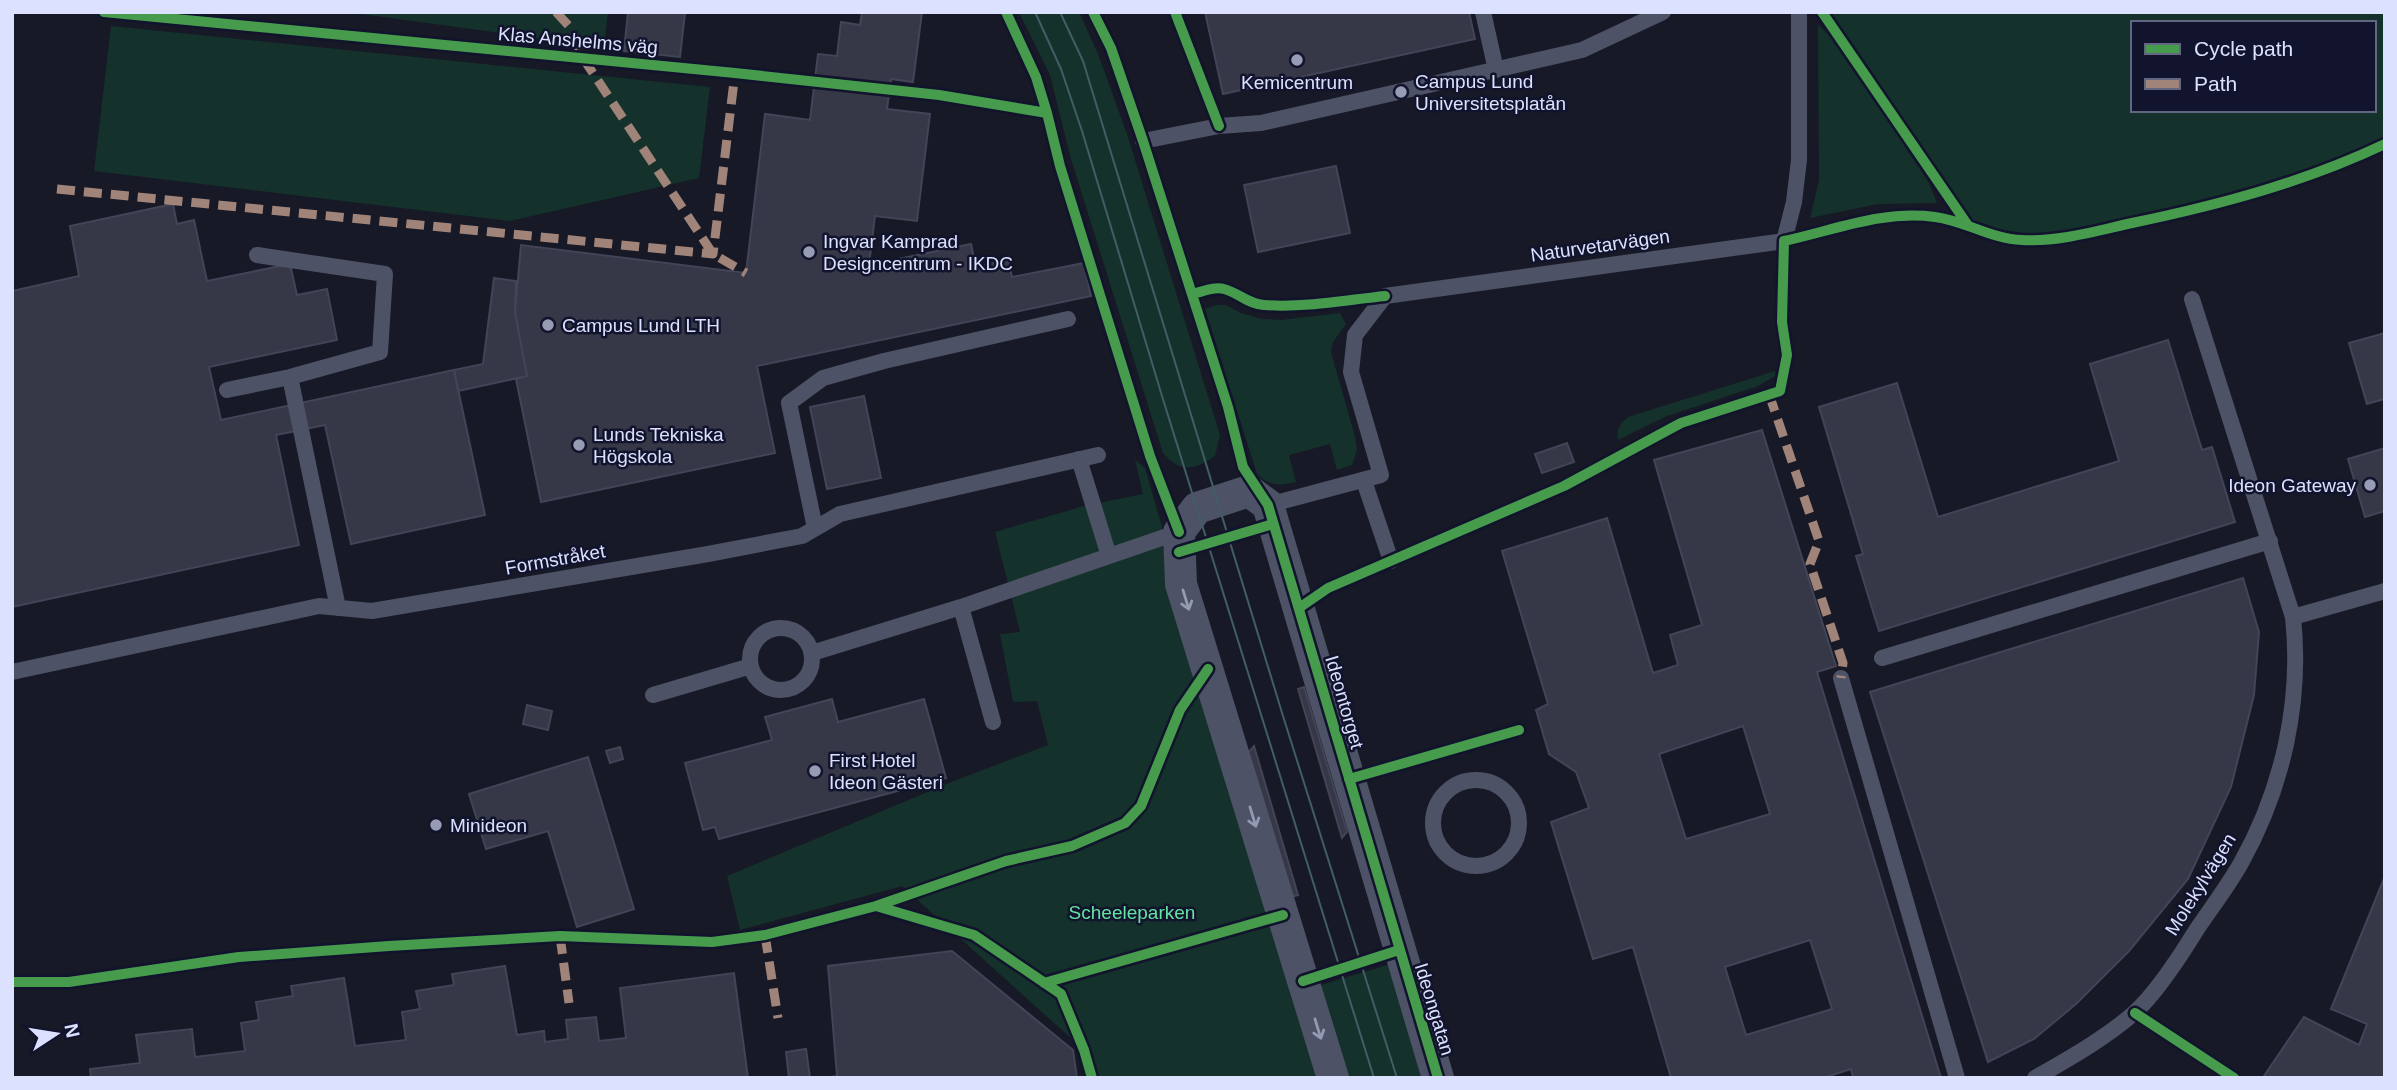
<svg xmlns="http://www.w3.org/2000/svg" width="2397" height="1090" viewBox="0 0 2397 1090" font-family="Helvetica,sans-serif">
<rect width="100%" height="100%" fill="#171926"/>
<!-- green -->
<path fill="#14322b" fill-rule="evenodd" d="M346,12H608L604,47Z
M1019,12H1079L1098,54L1127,134L1220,435L1215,456C1195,470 1180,473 1163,453L1071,159L1050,75Z
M1831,12H2385V144C2305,182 2219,205 2132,223C2096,231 2059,241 2022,240C2001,240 1985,233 1967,224L1861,69ZM2133,23H2374V110H2133Z
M1818,25L1835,40L1929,183L1937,203L1878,204L1810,218L1819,180Z
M111,26L710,87L699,178L510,221L94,171Z
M1217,305H1226L1241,313L1262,319L1281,320L1340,313L1346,324L1333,342L1331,352L1355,437L1357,450L1352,465L1337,470L1330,444L1289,455L1296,482C1279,486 1269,486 1257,474L1205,309Z
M1775,371V376L1758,386L1667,416L1618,440C1617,429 1619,424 1628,417Z
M1135,460L1145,468L1320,1078H1092L1084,1050L902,886L740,930L727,876L954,781L1048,745L1037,701L1013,702L1000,634L1020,632L995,532L1084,506L1143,494Z
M1391,964L1424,1078H1343L1314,987Z"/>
<!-- building -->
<path fill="#363847" stroke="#424458" stroke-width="2" fill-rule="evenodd" d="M628,12L685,13L680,57L624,51Z
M862,12H922L913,82L891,79L887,109L930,114L917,221L875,216L869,265L971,244L976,267L1008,260L1012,277L1084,263L1091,296L757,366L775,453L541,502L516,379L527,376L515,312L521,245L746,273L765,114L810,120L818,54L837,56L841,22L860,25Z
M1205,12H1469L1475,39L1223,94Z
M1336,166L1350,233L1258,252L1244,185Z
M173,204L177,224L194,220L207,281L290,264L297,295L327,289L337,340L209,367L221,420L454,370L485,515L351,544L325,425L276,435L299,545L12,607V291L79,276L70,226Z
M494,278L516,281L515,312L527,376L458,391L454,370L483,364Z
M2385,333V402L2384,399L2367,404L2349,343Z
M2168,340L2202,450L2212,447L2235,522L1879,631L1856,556L1863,554L1819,407L1897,383L1938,517L2119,461L2090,364Z
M864,396L881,478L827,489L810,407Z
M1762,430L1836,666L1817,672L1941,1078H1853L1851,1069L1823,1078H1671L1633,947L1593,959L1551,822L1589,808L1576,772L1549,754L1536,710L1548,704L1502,551L1607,518L1653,673L1678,665L1670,635L1702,625L1654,460ZM1743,726L1770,814L1686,839L1659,754ZM1810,940L1832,1009L1746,1035L1725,967Z
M1567,443L1574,462L1542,473L1535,454Z
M2385,448V511L2365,517L2348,459Z
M2243,578L2259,632L2254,695L2231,787L2188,879L2129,951L2076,1004L2034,1039L1988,1062L1870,692Z
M1304,687L1347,832L1342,838L1298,689Z
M832,699L838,722L924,699L946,778L719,839L715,827L703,830L685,763L772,740L765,717Z
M527,705L552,711L548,730L523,724Z
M1254,746L1298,895L1291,897L1248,753Z
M620,747L623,759L610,763L606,751Z
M588,757L634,909L577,927L548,831L486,849L469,794Z
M2385,876V1078H2267L2264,1076L2304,1017L2359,1045L2367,1024L2331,1009Z
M952,951L1073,1050L1077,1078H826L837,1076L828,966Z
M505,966L517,1035L544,1031L545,1042L568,1039L566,1020L596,1017L599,1041L626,1038L620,988L734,973L748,1078H91L90,1069L140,1063L136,1035L192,1029L195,1057L245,1051L241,1023L259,1020L256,1002L293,996L291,986L344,978L355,1046L406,1040L402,1012L420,1009L416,991L454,985L452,974Z
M806,1049L810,1078H789L786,1052Z"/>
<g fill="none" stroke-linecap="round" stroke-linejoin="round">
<!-- lane -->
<path stroke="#4d5266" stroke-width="16" d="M1483,12L1496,70
M1143,141L1219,126L1261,123L1582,50L1663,12
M2192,299L2293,617
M290,377L338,608
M227,390L290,377L380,352L385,274L257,255
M1079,459L1109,556
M1364,481L1391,561
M1268,505L1381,475L1351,372L1355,335L1385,296L1784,241L1794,202L1799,160V12
M815,528L789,403L823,378L884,361L1068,319
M961,607L993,722
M750 659a31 31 0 1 1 62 0a31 31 0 1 1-62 0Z
M812,653L961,607L1179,532
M1882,658L2270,541
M12,672L319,606L372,611L708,554L802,536L840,514L1098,455
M1841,678L1957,1078
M653,695L751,666
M1433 823a43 43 0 1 1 86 0a43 43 0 1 1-86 0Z
M2035,1078C2068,1059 2104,1039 2133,1014C2155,995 2181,955 2197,929C2212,907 2228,886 2241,863C2283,788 2302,701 2293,617L2385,591"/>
<!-- street -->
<path stroke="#4d5266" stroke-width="32" d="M1333,1078L1181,584L1179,532L1197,508L1249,491L1268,505L1438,1078"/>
<!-- tram -->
<path stroke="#415e67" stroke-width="2" d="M1035,12L1061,69L1082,131L1162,396L1374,1078
M1060,12L1083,61L1283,716L1397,1078"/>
<!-- quiet -->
<path stroke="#a18479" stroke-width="9" stroke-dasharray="18 9" stroke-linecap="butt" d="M556,12L569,26L583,58L713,254L746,273
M57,189L713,254L735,73
M1769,394L1819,541L1810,564L1843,663L1841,678
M765,935L778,1018
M560,936L569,1003"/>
<!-- cycleway casing -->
<g stroke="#11142c" stroke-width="15">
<path id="cycleway" d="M104,12L735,73L939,95L1047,113
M1006,12L1036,77L1047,113L1060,166L1150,456L1179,532
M1093,12L1111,48L1143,141L1228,407L1243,467L1268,505L1438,1078
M1175,12L1219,126
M1822,12L1967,224
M1192,294C1202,292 1214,286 1224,289C1239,293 1248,304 1264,305C1304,308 1346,300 1385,296
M1179,552L1273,524
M1299,608L1328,588L1564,486L1681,423L1780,391L1787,355L1782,322L1784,241C1835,230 1882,210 1935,217C1966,221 1991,239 2022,240C2059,242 2096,231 2132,223C2219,205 2305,182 2385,144
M1349,779L1519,730
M876,906L974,935L1061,994L1084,1050L1092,1078
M1303,981L1399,950
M12,982H69L239,957L389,946L560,936L712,942L765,935L876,906L1006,861L1072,846L1125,823L1141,806L1180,710L1208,669
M1044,983L1283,915
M2135,1013L2234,1078"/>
</g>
<!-- cycleway -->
<use href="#cycleway" stroke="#469c4c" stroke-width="10"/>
</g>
<!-- one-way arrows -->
<defs><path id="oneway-shaft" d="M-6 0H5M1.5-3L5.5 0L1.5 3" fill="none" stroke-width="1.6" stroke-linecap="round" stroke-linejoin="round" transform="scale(1.75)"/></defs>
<g stroke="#949ab2">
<use href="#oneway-shaft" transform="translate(1186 600) rotate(73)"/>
<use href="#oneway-shaft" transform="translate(1253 817) rotate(73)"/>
<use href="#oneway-shaft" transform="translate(1318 1029) rotate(73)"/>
</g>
<!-- markers -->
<g fill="#979bb3" stroke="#11142c" stroke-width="2.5">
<circle cx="1297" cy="60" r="7"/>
<circle cx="1401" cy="92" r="7"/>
<circle cx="809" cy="252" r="7"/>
<circle cx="548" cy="325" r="7"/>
<circle cx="579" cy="445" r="7"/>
<circle cx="2370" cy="485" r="7"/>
<circle cx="815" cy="771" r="7"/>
<circle cx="436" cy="825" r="7"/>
</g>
<g text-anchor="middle" stroke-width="5" stroke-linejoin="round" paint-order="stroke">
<!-- street labels -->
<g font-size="19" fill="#dce1ff" stroke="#11142c">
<text transform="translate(578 40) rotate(5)" y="7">Klas Anshelms väg</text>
<text transform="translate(1600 245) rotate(-8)" y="7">Naturvetarvägen</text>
<text transform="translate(555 559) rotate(-10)" y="7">Formstråket</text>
<text transform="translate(1345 702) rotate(74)" y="7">Ideontorget</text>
<text transform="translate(2200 884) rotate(-58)" y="7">Molekylvägen</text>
<text transform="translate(1435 1009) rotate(73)" y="7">Ideongatan</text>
</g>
<!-- poi labels -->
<g font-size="19" fill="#dce1ff" stroke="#11142c" text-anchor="start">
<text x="1415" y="88">Campus Lund<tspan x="1415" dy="22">Universitetsplatån</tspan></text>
<text x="1297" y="89" text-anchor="middle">Kemicentrum</text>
<text x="823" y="248">Ingvar Kamprad<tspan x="823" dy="22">Designcentrum - IKDC</tspan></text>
<text x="562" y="332">Campus Lund LTH</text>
<text x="593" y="441">Lunds Tekniska<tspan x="593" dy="22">Högskola</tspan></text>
<text x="2356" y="492" text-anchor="end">Ideon Gateway</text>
<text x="829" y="767">First Hotel<tspan x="829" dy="22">Ideon Gästeri</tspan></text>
<text x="450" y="832">Minideon</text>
</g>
<!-- park labels -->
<g font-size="19" fill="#65e2a1" stroke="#11142c">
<text x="1132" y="919">Scheeleparken</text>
</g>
</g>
<!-- border -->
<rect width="2397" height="1090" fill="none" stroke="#dce1ff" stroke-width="28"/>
<!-- legend -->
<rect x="2131" y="21" width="245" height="91" fill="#11142c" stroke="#626680" stroke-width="2"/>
<rect x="2145" y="44" width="35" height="10" fill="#469c4c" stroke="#626680" stroke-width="2"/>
<text x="2194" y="56" font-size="21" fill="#dce1ff">Cycle path</text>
<rect x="2145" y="79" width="35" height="10" fill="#a18479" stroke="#626680" stroke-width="2"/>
<text x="2194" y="91" font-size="21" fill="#dce1ff">Path</text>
<!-- north arrow -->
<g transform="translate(56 1034) rotate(78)" stroke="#11142c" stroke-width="5" paint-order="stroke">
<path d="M0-5L12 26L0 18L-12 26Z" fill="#dce1ff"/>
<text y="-10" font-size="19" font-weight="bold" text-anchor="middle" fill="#dce1ff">N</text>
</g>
</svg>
